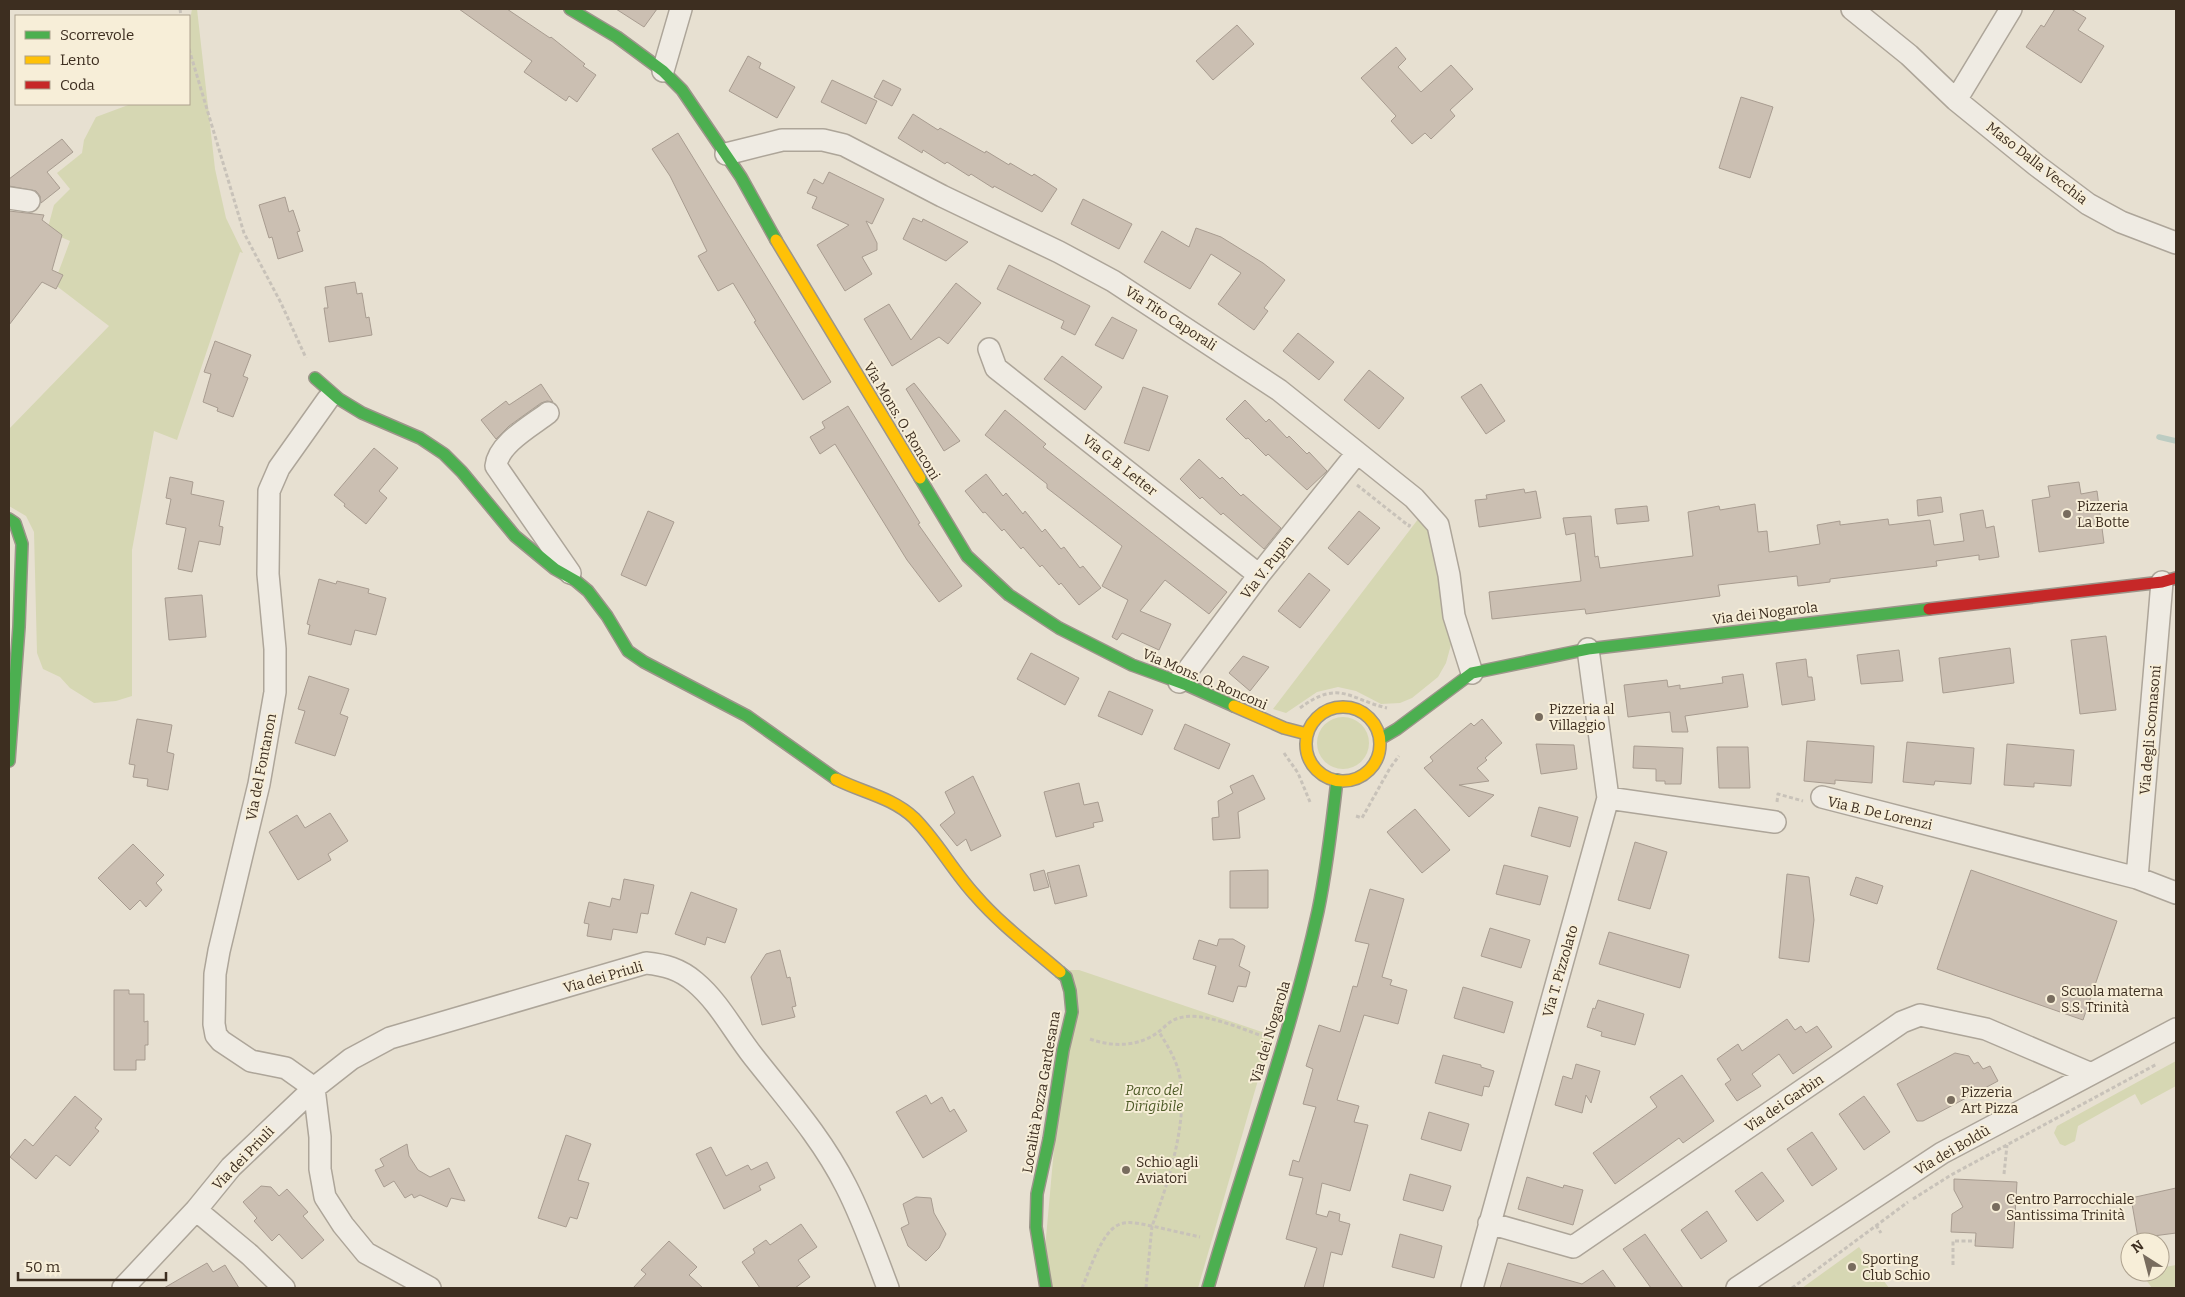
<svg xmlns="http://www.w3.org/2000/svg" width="2185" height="1297" viewBox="0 0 2185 1297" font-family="Bitter,serif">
<rect width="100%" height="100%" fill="#e7e0d1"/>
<!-- green -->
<path fill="#d6d7b3" d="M192,9H197L215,169L226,218L243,253L240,252L177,440L154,431L132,550V696L116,701L94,703L70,688L60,677L43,669L37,653L34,532L26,516L9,506V429L109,326L54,284L70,241L47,231L54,205L70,189L57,173L82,153L84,140L96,117L131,104H189V26Z
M1422,514L1430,522L1452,641L1446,663L1438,677L1412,698L1400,703L1381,704L1356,691L1338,687L1317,692L1286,713L1273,709Z
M1317 743a26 26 0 1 1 52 0a26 26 0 1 1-52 0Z
M1070,970H1079L1271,1035L1198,1288H1049L1044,1260Z
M2176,1061V1086L2141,1105L2135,1094L2078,1126L2075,1141L2065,1146L2060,1144L2054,1133L2057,1126Z
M1859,1247L1889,1288H1802Z
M2176,1265V1288H2152L2144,1277L2146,1272H2160V1268Z"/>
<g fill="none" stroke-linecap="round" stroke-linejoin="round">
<!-- stream -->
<path stroke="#bcccc2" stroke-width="5.5" d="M2159,437L2176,441"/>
</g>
<!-- building -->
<path fill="#cbbfb2" stroke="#a89c90" d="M459,9H507L550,38L551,37L585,64L583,66L596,75L577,102L569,96L566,101L524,72L532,61Z
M616,9H657L644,27Z
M2055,9H2071L2086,18L2078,30L2104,46L2081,83L2026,47L2041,25L2044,27Z
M1237,25L1254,44L1213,80L1196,61Z
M1396,47L1406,59L1398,67L1421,92L1451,65L1473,89L1450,110L1455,116L1431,139L1425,133L1412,144L1391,121L1396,116L1361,78Z
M748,56L761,63L759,68L795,87L777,118L729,91Z
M832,80L877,101L866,124L821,102Z
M883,80L901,89L892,106L874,97Z
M1741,97L1773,107L1750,178L1719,168Z
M913,114L938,130L940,128L985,153L986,151L1009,165L1010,163L1032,176L1034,174L1057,189L1042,212L994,186L993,188L971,174L969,176L947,162L945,164L923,150L922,153L898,138Z
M678,133L831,382L803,400L754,322L756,321L733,283L718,291L698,256L707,251L670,176L652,149Z
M62,139L73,152L47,172L60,188L41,203L40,196L36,191L9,186V179Z
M829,172L884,199L872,224L866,221L877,243V250L862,257L872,274L845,291L817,245L849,225L812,208L817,197L807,193L814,179L823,184Z
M285,197L289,212L293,210L300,231L297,232L303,251L278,259L272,237L269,238L259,205Z
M1083,199L1132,224L1119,249L1071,224Z
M9,211L44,215L42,220L62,235L52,270L63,275L56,289L42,282L9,325Z
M913,218L922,222L923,219L968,242L946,261L903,239Z
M1196,228L1221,237L1263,263L1285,280L1264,308L1268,311L1254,330L1218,304L1241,273L1211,254L1190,289L1144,262L1162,231L1189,247Z
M1009,265L1090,306L1075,335L1061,328L1064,321L997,289Z
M355,282L357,294L362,293L366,318L369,317L372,335L329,342L324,308H328L325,287Z
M956,283L981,303L948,344L939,337L892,366L864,319L889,304L911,340Z
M1112,317L1137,330L1123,359L1095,345Z
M1298,333L1334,362L1319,380L1283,351Z
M215,341L251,355L243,376L248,378L233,417L217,411L218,408L203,402L211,374L204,372Z
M1062,356L1102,387L1085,410L1044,379Z
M1369,370L1404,398L1379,429L1344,400Z
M914,383L960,441L944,451L906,389Z
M541,384L553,402L547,401L541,403L509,426L496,439L481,420L506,401L509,405Z
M1481,384L1505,421L1486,434L1461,397Z
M1143,387L1168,396L1149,451L1124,443Z
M1245,400L1266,422L1269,419L1287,438L1289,436L1307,454L1309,452L1327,471L1307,490L1268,454L1266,456L1248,438L1246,439L1226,419Z
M848,406L920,523L918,524L962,586L939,602L907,560L835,444L820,454L810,437L825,428L822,422Z
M1005,410L1046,444L1043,447L1227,592L1209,614L1165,580L1140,611L1171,624L1159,650L1122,633L1117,640L1112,637L1128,600L1102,586L1122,546L1047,488V484L985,435Z
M374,448L398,468L379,491L387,498L366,524L344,506L345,504L334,495Z
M1199,459L1220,479L1222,477L1241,496L1243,494L1281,528L1264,549L1223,513L1221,515L1202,497L1200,499L1180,479Z
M986,474L1003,496L1006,493L1023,514L1025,511L1042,532L1045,529L1061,549L1064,547L1080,568L1083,566L1101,588L1079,605L1061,583L1059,585L1042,565L1040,567L1023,547L1021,549L1004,529L1002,531L985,512L983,513L965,491Z
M170,477L193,482L191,494L224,501L219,526L223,527L220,545L199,541L192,572L178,569L186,528L166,524L171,499L166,498Z
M2079,482L2081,494L2097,491L2104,543L2039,552L2032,500L2050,497L2048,486Z
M1524,489L1525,493L1536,491L1541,518L1479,527L1475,500L1487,499L1486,495Z
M1941,497L1943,512L1918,516L1917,500Z
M1755,504L1758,532L1767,531L1769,552L1820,544L1817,525L1840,521V525L1888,519L1889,525L1930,520L1934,545L1964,541L1960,514L1983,510L1986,528L1994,526L1999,557L1979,560V555L1936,561L1937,566L1830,579V582L1798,586L1797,576L1718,585L1720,596L1586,614L1585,609L1492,619L1489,592L1581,581L1575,533L1566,535L1563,518L1591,516L1595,557L1598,556L1600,568L1693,556L1688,512L1719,506L1720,510Z
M1647,506L1649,521L1617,524L1615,509Z
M648,511L674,522L646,586L621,575Z
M1359,511L1380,528L1348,565L1328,548Z
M1309,573L1330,590L1300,628L1278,611Z
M319,579L336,584L337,581L369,589L368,593L386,598L376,635L355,630L351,645L308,634L310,625L307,624Z
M202,595L206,637L169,640L165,598Z
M2106,636L2116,710L2080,714L2071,640Z
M2010,648L2014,683L1943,693L1939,658Z
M1899,650L1903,681L1861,684L1857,655Z
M1031,653L1079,678L1065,705L1017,679Z
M1243,656L1269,667L1250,691L1229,673Z
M1806,659L1808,677H1812L1815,700L1782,705L1776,663Z
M1743,674L1748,707L1685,716L1688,732H1672L1670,712L1628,717L1624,685L1667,680L1668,687L1680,685V689L1723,683L1722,677Z
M309,676L349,689L340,714L348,717L335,756L295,743L305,711L298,709Z
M1109,691L1153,710L1142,735L1098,716Z
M137,719L172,725L167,752L174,754L168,790L147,786L148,779L133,777L135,765L129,764Z
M1482,719L1502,743L1485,758L1487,760L1477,768L1489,781L1459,785L1494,795L1469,817L1424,768L1433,761L1430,757L1471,723L1474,726Z
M1185,724L1230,744L1219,769L1174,749Z
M1807,741L1874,746L1872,783L1835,780V784L1804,781Z
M1907,742L1974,748L1971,784L1935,781L1934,785L1903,782Z
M1536,744L1574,745L1577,769L1541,774Z
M2007,744L2074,750L2071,786L2034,783V787L2004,785Z
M1634,746L1683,748L1681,784H1665V781H1656V769L1633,768Z
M1717,747H1748L1750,788H1719Z
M1253,775L1265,799L1238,812L1240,838L1213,840L1212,818L1219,817L1218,801L1233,793L1230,786Z
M973,776L1001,836L971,851L966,839L957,846L940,825L955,813L945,792Z
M1079,783L1084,805L1098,802L1103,821L1093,823L1094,827L1056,837L1044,792Z
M1539,807L1578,817L1570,847L1531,836Z
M1415,809L1450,850L1422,873L1387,832Z
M330,813L348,841L328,854L331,860L298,880L269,832L297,815L305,828Z
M1635,842L1667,852L1650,909L1618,900Z
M133,844L164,875L156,883L162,890L146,907L140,900L130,910L98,878Z
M1079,865L1087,896L1055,904L1047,873Z
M1504,865L1548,876L1540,905L1496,894Z
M1044,870L1049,887L1034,891L1030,874Z
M1268,870V908H1230V871Z
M1971,870L2117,921L2083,1020L1937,969Z
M1787,874L1809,877L1814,920L1809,962L1779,958Z
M1856,877L1883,886L1877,904L1850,895Z
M624,879L654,885L648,914L641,913L637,933L613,929L611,940L587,936L589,924L584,923L589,902L610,907L612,898L620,900Z
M1370,889L1404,899L1382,977L1392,980L1390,985L1407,990L1398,1024L1364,1015L1337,1100L1359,1106L1354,1122L1368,1125L1350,1191L1322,1183L1316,1214L1327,1217L1329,1211L1340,1214L1339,1221L1350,1224L1342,1255L1331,1252L1323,1288H1304L1317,1248L1286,1239L1303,1178L1289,1175L1293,1160L1299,1162L1316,1107L1303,1104L1313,1069L1306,1066L1319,1025L1340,1032L1353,986L1357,987L1369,944L1355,941Z
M691,892L737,909L725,943L707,937L705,945L675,934Z
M1490,928L1530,940L1521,968L1481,956Z
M1609,932L1689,955L1680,988L1599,964Z
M1219,939H1233L1245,946L1239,966L1250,972L1246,987L1238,986L1233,1002L1208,994L1216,966L1193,959L1199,940L1217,946Z
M780,950L787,978L790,977L796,1006L792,1007L795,1017L762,1025L751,977L766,954Z
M1463,987L1513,1002L1504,1033L1454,1018Z
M114,990H129V994H144V1022L148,1021V1045H145V1060H136V1070H114Z
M1598,1000L1644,1014L1635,1045L1601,1036L1602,1032L1587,1027L1593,1008L1595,1009Z
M1787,1019L1795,1030L1801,1026L1806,1033L1817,1026L1832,1047L1793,1074L1779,1054L1752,1074L1761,1086L1737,1101L1725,1084L1731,1080L1717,1059L1738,1044L1742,1051Z
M1955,1053L1969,1056L1974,1064L1978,1062L1983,1069L1990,1066L1998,1081L1923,1121H1917L1897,1084Z
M1443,1055L1481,1065V1067L1494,1071L1489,1087L1484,1086L1482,1096L1435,1083Z
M1576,1064L1600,1071L1591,1103L1586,1095L1582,1113L1555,1105L1563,1076L1572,1079Z
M1682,1075L1714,1121L1683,1143L1679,1138L1615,1184L1593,1153L1657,1107L1650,1097Z
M926,1095L931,1104L942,1097L950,1112L954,1109L967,1131L923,1158L896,1112Z
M75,1096L102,1119L95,1128L99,1131L70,1166L56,1155L36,1179L10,1157L25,1139L33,1146Z
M1864,1096L1890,1132L1864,1150L1839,1114Z
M1429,1112L1469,1124L1461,1151L1421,1139Z
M1812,1132L1837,1169L1812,1186L1787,1149Z
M566,1135L591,1144L578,1180L589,1183L577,1219L570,1217L566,1227L538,1218Z
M407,1144L409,1156L418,1170L430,1177L449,1168L465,1201L451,1198L447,1207L420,1195L414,1198L412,1194L405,1198L394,1181L384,1187L375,1170L384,1166L380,1159Z
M711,1147L726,1176L748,1165L751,1170L767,1162L775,1178L759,1186L761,1190L724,1209L696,1154Z
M1762,1172L1784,1201L1757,1221L1735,1191Z
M1410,1174L1451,1186L1443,1211L1403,1200Z
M1527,1177L1563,1188L1564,1185L1583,1190L1573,1225L1518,1209Z
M1954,1179L2017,1182L2013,1248L1975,1246L1976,1233L1951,1232L1952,1214L1963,1207L1954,1190Z
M261,1186L271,1187L279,1196L287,1189L308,1212L303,1216L324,1240L302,1259L279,1234L272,1241L254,1221L257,1218L243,1202Z
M2176,1188V1233L2138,1238L2131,1198Z
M916,1197L931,1198L934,1213L946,1234L939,1248L926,1261L908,1246L901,1228L909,1224L903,1204Z
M1707,1211L1727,1241L1701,1259L1681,1230Z
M801,1224L817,1247L798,1260L810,1277L795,1288H760L742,1262L755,1253L753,1249L766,1240L770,1245Z
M1400,1234L1442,1246L1434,1278L1392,1267Z
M1645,1234L1683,1288H1651L1623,1249Z
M669,1241L697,1267L689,1275L703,1288H633L646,1274L641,1270Z
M207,1263L213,1272L225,1265L239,1288H164Z
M1508,1263L1582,1284L1603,1270L1616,1288H1500Z"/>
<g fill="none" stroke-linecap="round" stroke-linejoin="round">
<!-- street casing -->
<g stroke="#ada599" stroke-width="24">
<path id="street" d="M1852,9L1909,55L1956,100L2036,165L2088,204L2121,222L2176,243
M663,71L681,9
M1956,100L2011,9
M726,154L782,140H823L844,145L942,196L1059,252L1113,281L1279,390L1414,498L1438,525L1449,575L1454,616L1472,673
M9,198L29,201
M989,349L996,368L1259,575
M328,399L279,468L269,491L268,574L275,649V692L259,784L219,951L215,974L214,1024L216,1035L221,1041L251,1061L286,1068L314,1088L320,1137V1169L325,1197L343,1225L366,1253L430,1288
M548,413C531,426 498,444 496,466L570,573
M1179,682L1259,575L1357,453
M1822,797L2137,878L2176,893
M1608,798L1775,822
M2137,878L2162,582
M196,1210L250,1255L284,1288
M1489,1223L1573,1247L1902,1022L1920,1015L1986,1029L2089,1073
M123,1288L196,1210L231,1167L314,1088L351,1059L390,1038L646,963C665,965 680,969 695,982C719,1002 734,1032 753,1056C786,1098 822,1138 846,1186C863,1219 875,1254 888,1288
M1472,1288L1608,798L1588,649
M1737,1288L1942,1153L2176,1029"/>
</g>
<!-- fast casing -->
<g stroke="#9c958a" stroke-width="14">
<path id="fast" d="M570,9L617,37L663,71L682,90L741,177L776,240
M315,378L339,399L362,413L420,438L444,454L462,472L515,536L555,569L576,581L588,591L607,616L628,651L644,662L747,716L836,779
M920,478L967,556L1009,595L1059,628L1132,665L1187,685L1234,706
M9,519L15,523L22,544L19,627L9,761
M1380,739L1397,729L1472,673L1588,649L1929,609
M1046,1288L1036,1227L1037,1194L1049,1139L1063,1050L1072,1012L1070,991L1066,977L1060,972
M1208,1288C1244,1162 1290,1039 1318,911C1327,868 1332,824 1337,780"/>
</g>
<!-- slow casing -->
<g stroke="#9c958a" stroke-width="14">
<path id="slow" d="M776,240L920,478
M1234,706L1284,728L1307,734
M1306 744a37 37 0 1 1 74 0a37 37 0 1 1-74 0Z
M836,779C861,792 892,797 914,818C937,841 953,871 975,895C1000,924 1031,947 1060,972"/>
</g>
<!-- jam casing -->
<g stroke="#9c958a" stroke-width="14">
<path id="jam" d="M1929,609L2162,582L2176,578"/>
</g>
<!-- path -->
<path stroke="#c8c2b9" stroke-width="3" stroke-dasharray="4 2.5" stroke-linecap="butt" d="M180,9L181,16
M189,49L244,233L281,303L306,358
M1357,485L1409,526L1410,524
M1300,708C1339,679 1349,699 1387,708
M1284,753L1298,773L1310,802
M1777,802L1778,794L1803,801
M1356,816L1362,818L1390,768L1399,756
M1090,1039C1112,1047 1137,1047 1157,1033C1164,1028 1170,1020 1179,1018C1201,1011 1240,1028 1262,1036
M2004,1174L2007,1145
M1913,1199L1951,1175L2157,1064
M1876,1225L1881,1233
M1953,1265V1241H1975
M1082,1288C1089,1272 1101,1233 1118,1225C1128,1220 1141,1224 1152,1226C1168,1185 1191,1113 1178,1069C1174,1056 1166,1043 1159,1032
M1146,1288L1152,1226L1200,1237
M1792,1288L1908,1202"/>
<!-- street -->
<use href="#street" stroke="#efebe3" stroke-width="21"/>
<!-- fast -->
<use href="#fast" stroke="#4caf50" stroke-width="11"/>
<!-- slow -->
<use href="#slow" stroke="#ffc107" stroke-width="11"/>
<!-- jam -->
<use href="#jam" stroke="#c62828" stroke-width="11"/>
</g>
<!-- markers -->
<g fill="#786c5e" stroke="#f7eed8" stroke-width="2">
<circle cx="2067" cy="514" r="5"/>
<circle cx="1539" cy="717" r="5"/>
<circle cx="2051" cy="999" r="5"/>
<circle cx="1951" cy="1100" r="5"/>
<circle cx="1126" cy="1170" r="5"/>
<circle cx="1996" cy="1207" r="5"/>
<circle cx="1852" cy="1267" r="5"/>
</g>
<g text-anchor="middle" stroke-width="4" stroke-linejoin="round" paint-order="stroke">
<!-- street labels -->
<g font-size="14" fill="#3d2e20" stroke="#f7eed8">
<text transform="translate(2037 163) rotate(38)" y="5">Maso Dalla Vecchia</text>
<text transform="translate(1171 318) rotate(33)" y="5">Via Tito Caporali</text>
<text transform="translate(902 421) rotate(59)" y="5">Via Mons. O. Ronconi</text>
<text transform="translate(1120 465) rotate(38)" y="5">Via G.B. Letter</text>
<text transform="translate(1267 567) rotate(-52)" y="5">Via V. Pupin</text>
<text transform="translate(1765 613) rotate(-7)" y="5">Via dei Nogarola</text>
<text transform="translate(1205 679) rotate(23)" y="5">Via Mons. O. Ronconi</text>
<text transform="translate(2150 730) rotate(-85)" y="5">Via degli Scomasoni</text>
<text transform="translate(261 767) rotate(-79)" y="5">Via del Fontanon</text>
<text transform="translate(1880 813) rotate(13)" y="5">Via B. De Lorenzi</text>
<text transform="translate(1560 971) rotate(-74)" y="5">Via T. Pizzolato</text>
<text transform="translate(603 977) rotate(-16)" y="5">Via dei Priuli</text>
<text transform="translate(1270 1032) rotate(-73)" y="5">Via dei Nogarola</text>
<text transform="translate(1041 1092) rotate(-80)" y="5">Località Pozza Gardesana</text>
<text transform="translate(1784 1103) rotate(-34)" y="5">Via dei Garbin</text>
<text transform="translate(1952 1150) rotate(-30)" y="5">Via dei Boldù</text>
<text transform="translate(243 1158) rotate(-46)" y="5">Via dei Priuli</text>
</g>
<!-- poi labels -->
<g font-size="14" fill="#3d2e20" stroke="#f7eed8" text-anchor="start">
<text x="2077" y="511">Pizzeria<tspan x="2077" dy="16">La Botte</tspan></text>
<text x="1549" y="714">Pizzeria al<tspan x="1549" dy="16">Villaggio</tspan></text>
<text x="2061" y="996">Scuola materna<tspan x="2061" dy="16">S.S. Trinità</tspan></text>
<text x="1961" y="1097">Pizzeria<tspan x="1961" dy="16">Art Pizza</tspan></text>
<text x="1136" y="1167">Schio agli<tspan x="1136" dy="16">Aviatori</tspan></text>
<text x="2006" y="1204">Centro Parrocchiale<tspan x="2006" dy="16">Santissima Trinità</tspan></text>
<text x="1862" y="1264">Sporting<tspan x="1862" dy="16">Club Schio</tspan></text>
</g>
<!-- park labels -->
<g font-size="14" font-style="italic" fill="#4d5a26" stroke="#f7eed8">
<text x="1154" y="1095">Parco del<tspan x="1154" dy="16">Dirigibile</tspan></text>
</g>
</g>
<!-- border -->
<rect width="2185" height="1297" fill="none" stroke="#3d2e20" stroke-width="20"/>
<!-- legend -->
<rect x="15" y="15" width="175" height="90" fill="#f7eed8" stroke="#ada18e"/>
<rect x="25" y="31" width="25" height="8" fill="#4caf50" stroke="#ada18e"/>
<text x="60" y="40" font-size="15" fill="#3d2e20">Scorrevole</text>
<rect x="25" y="56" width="25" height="8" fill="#ffc107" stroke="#ada18e"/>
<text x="60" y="65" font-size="15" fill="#3d2e20">Lento</text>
<rect x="25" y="81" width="25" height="8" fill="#c62828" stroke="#ada18e"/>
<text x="60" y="90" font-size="15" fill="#3d2e20">Coda</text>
<!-- north arrow -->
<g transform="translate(2145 1257) rotate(324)"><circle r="24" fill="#f7eed8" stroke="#ada18e"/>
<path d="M0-4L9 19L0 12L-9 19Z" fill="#786c5e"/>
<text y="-8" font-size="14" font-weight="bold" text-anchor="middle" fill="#3d2e20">N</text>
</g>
<!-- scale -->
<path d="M18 1272v8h148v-8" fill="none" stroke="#3d2e20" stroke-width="2.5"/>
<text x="25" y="1272" font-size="15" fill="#3d2e20" stroke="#f7eed8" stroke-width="4" paint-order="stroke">50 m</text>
</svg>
